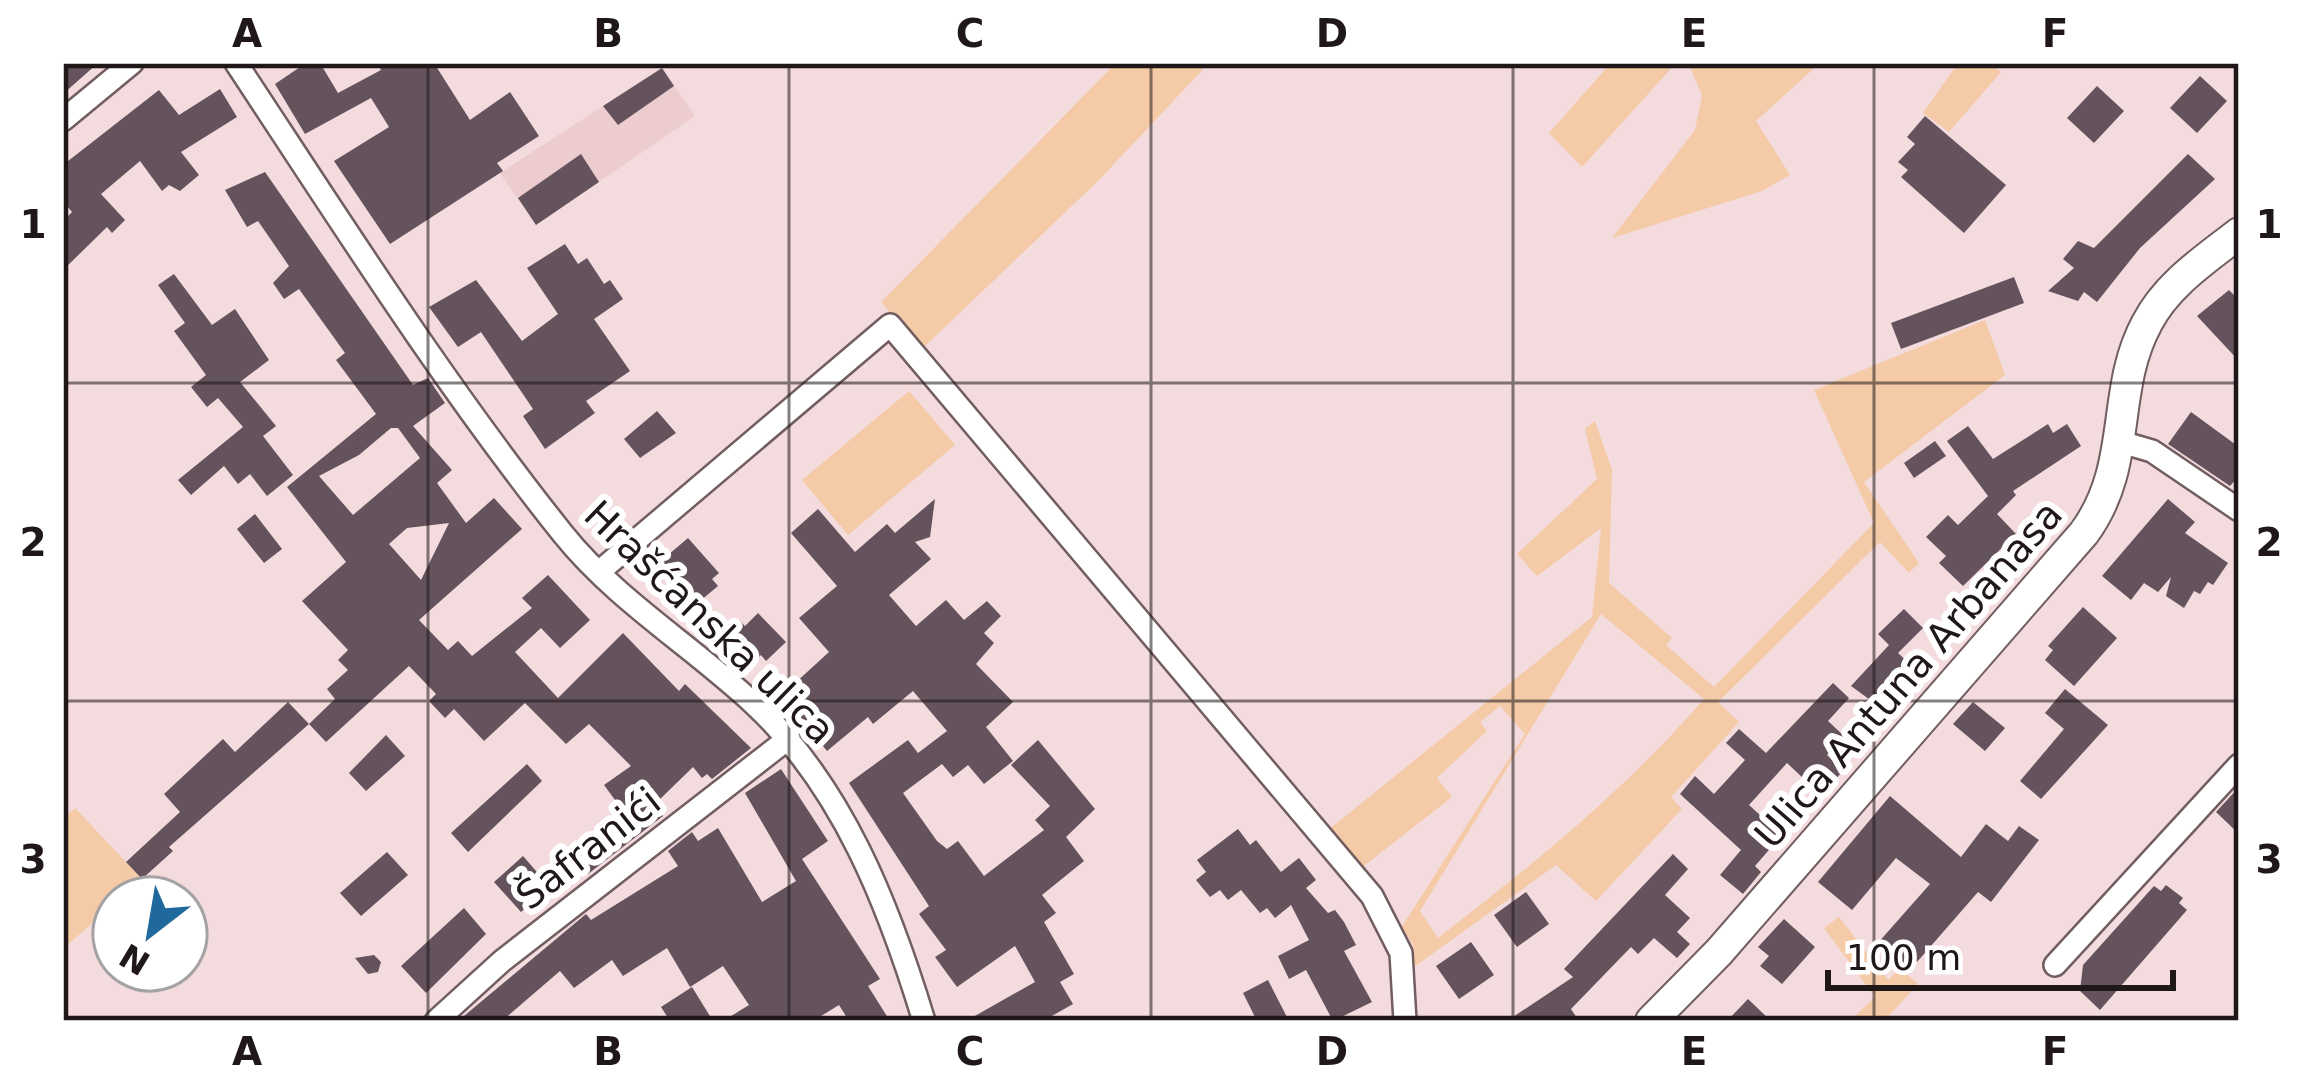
<svg xmlns="http://www.w3.org/2000/svg" width="2302" height="1084" viewBox="0 0 2302 1084" font-family="'DejaVu Sans',sans-serif">
<rect width="100%" height="100%" fill="#f3dbde"/>
<!-- built -->
<path fill="#eccccf" d="M662,68L695,116L536,225L500,173Z"/>
<!-- green -->
<path fill="#f5caa7" fill-rule="evenodd" d="M1116,63H1209L1099,180L922,349L881,302Z
M1611,63H1676L1582,167L1549,133Z
M1688,63H1820L1756,121L1790,175L1762,191L1612,238L1695,130L1702,95Z
M1958,63H1988L2001,72L1949,132L1923,113Z
M1985,320L2005,375L1864,482L1919,563L1909,573L1880,542L1718,702L1739,722L1671,797L1682,809L1596,901L1556,865L1414,967L1413,944L1401,928L1525,734L1500,706L1480,722L1487,731L1437,778L1452,797L1360,869L1327,831L1592,617L1601,528L1537,576L1517,554L1597,479L1585,429L1595,421L1612,470L1609,583L1672,638L1666,645L1714,687L1874,523L1814,390ZM1601,614L1704,699C1622,793 1536,862 1438,938L1420,911Z
M909,391L955,445L848,535L802,480Z
M75,808L142,879L114,898V904L63,949V819Z
M1839,917L1888,980L1900,968L1918,984L1884,1021H1850L1875,997L1824,928Z"/>
<!-- building -->
<path fill="#64535c" fill-rule="evenodd" d="M63,63H98L63,94Z
M306,63H320L338,93L381,70L377,63H434L470,120L510,92L539,136L497,163L503,171L390,244L334,161L389,127L371,98L305,134L275,84Z
M662,68L674,86L618,125L603,106Z
M2200,76L2227,101L2197,133L2170,108Z
M2097,86L2124,111L2094,143L2067,118Z
M220,89L237,117L181,152L199,175L180,191L169,185L162,191L140,161L101,194L125,220L112,233L107,227L63,270V221L72,212L63,201V165L159,90L179,115Z
M1925,116L2006,185L1964,233L1901,177L1908,170L1898,162L1915,144L1907,137Z
M581,154L599,182L536,225L518,198Z
M2188,154L2215,179L2140,248L2097,302L2084,292L2078,301L2048,291L2074,268L2063,259L2078,241L2094,248Z
M265,172L413,385L428,378L445,403L413,426L452,470L437,483L466,523L494,498L522,529L419,620L448,650L458,641L472,656L532,608L522,598L548,575L590,620L560,648L541,628L515,652L558,698L623,633L679,691L685,684L751,748L712,779L707,774L702,778L693,767L655,804L663,816L588,874L575,857L621,821L612,808L618,804L604,785L631,766L589,724L566,744L525,703L484,741L454,709L445,718L429,701L436,694L409,666L326,742L309,724L335,699L327,689L348,670L338,660L348,650L302,601L346,562L287,487L376,414L336,360L345,353L299,289L284,299L273,283L289,266L258,221L247,227L225,190ZM391,428H398L420,458L353,515L319,476L359,455ZM449,523L421,580L389,544L407,528Z
M565,244L578,264L587,258L604,284L610,280L623,299L594,319L630,371L586,401L595,413L545,449L523,416L533,409L481,332L458,347L429,307L476,280L522,341L558,314L527,268Z
M174,274L212,325L235,309L269,360L240,382L276,426L263,436L293,475L267,496L250,474L238,484L224,466L191,495L178,480L243,427L218,398L207,407L191,387L206,375L174,331L185,323L158,285Z
M2014,277L2024,303L1901,349L1891,323Z
M2229,290L2239,300V361L2197,316Z
M657,411L676,433L640,458L624,439Z
M2191,412L2239,447V476L2230,486L2168,444Z
M2048,424L2053,433L2067,424L2081,446L2013,491L2016,495L1997,514L2016,534L1963,586L1939,563L1946,556L1926,537L1948,515L1958,525L1988,496L1947,441L1968,426L1993,459Z
M1935,441L1946,456L1914,478L1904,463Z
M935,499L930,537L915,542L931,559L889,595L916,626L946,600L964,620L987,601L1001,616L984,633L994,643L976,664L1013,702L986,727L1013,761L984,784L968,765L953,777L942,764L903,793L937,841L947,849L958,841L984,876L1044,830L1035,820L1050,806L1011,765L1038,740L1095,809L1066,837L1084,861L1042,895L1056,913L1044,922L1074,974L1060,982L1073,1004L1043,1021H966L1035,982L1015,946L957,987L935,957L946,950L919,914L929,906L849,783L908,740L918,753L947,731L913,691L873,724L868,717L827,751L782,695L829,652L799,618L837,586L791,533L818,509L855,552L887,524L895,533Z
M2168,499L2195,522L2185,533L2228,563L2213,585L2208,582L2200,594L2194,591L2184,608L2166,596L2171,577L2158,592L2144,583L2131,600L2102,576Z
M255,514L282,549L264,563L237,529Z
M688,538L719,573L712,579L718,586L700,601L694,594L686,601L655,566Z
M2083,607L2117,638L2074,686L2045,660L2053,650L2048,646Z
M1904,609L1923,628L1898,653L1923,676L1888,713L1851,686L1889,645L1878,634Z
M758,613L786,642L766,661L761,655L751,665L723,636L739,620L745,626Z
M1833,683L1849,698L1828,721L1844,736L1827,755L1843,771L1821,795L1787,763L1749,805L1782,835L1755,866L1761,872L1743,894L1720,875L1741,850L1680,794L1695,776L1714,794L1745,760L1726,743L1739,729L1766,753Z
M2065,689L2108,725L2041,799L2020,781L2064,729L2045,713Z
M288,702L309,724L169,847L173,851L142,879L126,862L180,812L164,794L223,739L235,752Z
M1973,702L2005,728L1985,751L1953,724Z
M386,735L405,756L366,791L349,773Z
M527,764L542,781L468,852L451,833Z
M781,769L828,841L802,859L880,979L868,986L890,1021H849L839,1005L813,1021H723L749,1005L723,966L690,987L667,948L623,976L612,960L574,988L560,971L502,1021H458L586,914L591,920L678,866L668,851L692,832L698,841L718,828L762,902L796,881L745,793Z
M2239,787V834L2216,812Z
M1890,796L1961,857L1986,824L2008,841L2019,826L2039,840L1991,902L1978,892L1917,962L1911,956L1902,967L1877,944L1930,884L1896,858L1852,910L1818,882Z
M1238,829L1250,845L1256,840L1281,872L1299,858L1316,880L1306,888L1328,913L1335,910L1344,922L1356,945L1344,951L1372,1002L1333,1021L1306,970L1289,979L1278,956L1309,940L1291,905L1275,918L1267,908L1260,913L1241,890L1228,900L1220,890L1210,897L1196,880L1206,872L1197,860Z
M387,852L408,875L361,916L340,893Z
M1673,854L1688,869L1665,895L1690,918L1677,932L1690,944L1677,958L1654,938L1638,954L1631,947L1571,1009L1579,1021H1507L1573,977L1564,969Z
M523,856L550,887L521,912L494,882Z
M2166,885L2183,898L2179,903L2187,910L2100,1010L2080,991L2083,965L2154,886L2161,891Z
M1526,892L1549,924L1517,947L1494,915Z
M464,908L486,934L426,993L401,966Z
M1784,919L1815,947L1782,984L1760,966L1769,956L1758,947Z
M1471,942L1494,975L1459,999L1436,966Z
M374,955L381,962L378,972L368,974L355,958Z
M1268,980L1289,1021H1257L1243,993Z
M692,987L713,1021H670L661,1007Z
M1748,999L1771,1021H1727Z"/>
<g fill="none" stroke-linecap="round" stroke-linejoin="round">
<!-- street casing -->
<g stroke="#725e60" stroke-width="26">
<path id="street" d="M236,63C341,222 444,385 563,534C616,600 692,646 754,704C843,787 889,906 924,1021
M63,120L132,63
M2121,442L2152,451L2239,510
M600,571L890,325L1372,896L1401,953L1405,1021
M2055,965L2239,765
M436,1021L502,961L789,738"/>
</g>
<!-- secondary casing -->
<g stroke="#725e60" stroke-width="34">
<path id="secondary" d="M1651,1021L1719,952L2084,533C2134,465 2110,391 2147,323C2167,284 2206,259 2239,233"/>
</g>
<!-- street -->
<use href="#street" stroke="#fff" stroke-width="21"/>
<!-- secondary -->
<use href="#secondary" stroke="#fff" stroke-width="30"/>
</g>
<!-- grid -->
<path fill="none" stroke="#1f1718" stroke-width="3" stroke-opacity="0.55" d="M428,63V1021M789,63V1021M1151,63V1021M1513,63V1021M1874,63V1021M63,383H2239M63,701H2239"/>
<g text-anchor="middle" stroke-width="12" stroke-linejoin="round" paint-order="stroke">
<!-- street labels -->
<g font-size="39" fill="#1f1718" stroke="#fff">
<text transform="translate(710 622) rotate(44)" y="14">Hrašćanska ulica</text>
<text transform="translate(1908 674) rotate(-49)" y="14">Ulica Antuna Arbanasa</text>
<text transform="translate(588 848) rotate(-38)" y="14">Šafranići</text>
</g>
</g>
<!-- border -->
<rect width="2302" height="1084" fill="none" stroke="#ffffff" stroke-width="132"/>
<!-- north arrow -->
<g transform="translate(150 934) rotate(211)"><circle r="57" fill="#ffffff" stroke="#a5a2a3" stroke-width="3"/>
<path d="M0-9L21 45L0 30L-21 45Z" fill="#20699c"/>
<text y="-18" font-size="33" font-weight="bold" text-anchor="middle" fill="#1f1718">N</text>
</g>
<!-- scale -->
<path d="M1828 970v18h345v-18" fill="none" stroke="#1f1718" stroke-width="6"/>
<text x="1846" y="970" font-size="36" fill="#1f1718" stroke="#ffffff" stroke-width="9" paint-order="stroke">100 m</text>
<rect x="66" y="66" width="2170" height="952" fill="none" stroke="#1f1718" stroke-width="4.5"/>
<g font-size="39" text-anchor="middle" font-weight="bold" fill="#1f1718">
<text x="247" y="47">A</text>
<text x="608" y="47">B</text>
<text x="970" y="47">C</text>
<text x="1332" y="47">D</text>
<text x="1694" y="47">E</text>
<text x="2055" y="47">F</text>
<text x="33" y="238">1</text>
<text x="2269" y="238">1</text>
<text x="33" y="556">2</text>
<text x="2269" y="556">2</text>
<text x="33" y="873">3</text>
<text x="2269" y="873">3</text>
<text x="247" y="1065">A</text>
<text x="608" y="1065">B</text>
<text x="970" y="1065">C</text>
<text x="1332" y="1065">D</text>
<text x="1694" y="1065">E</text>
<text x="2055" y="1065">F</text>
</g>
</svg>
